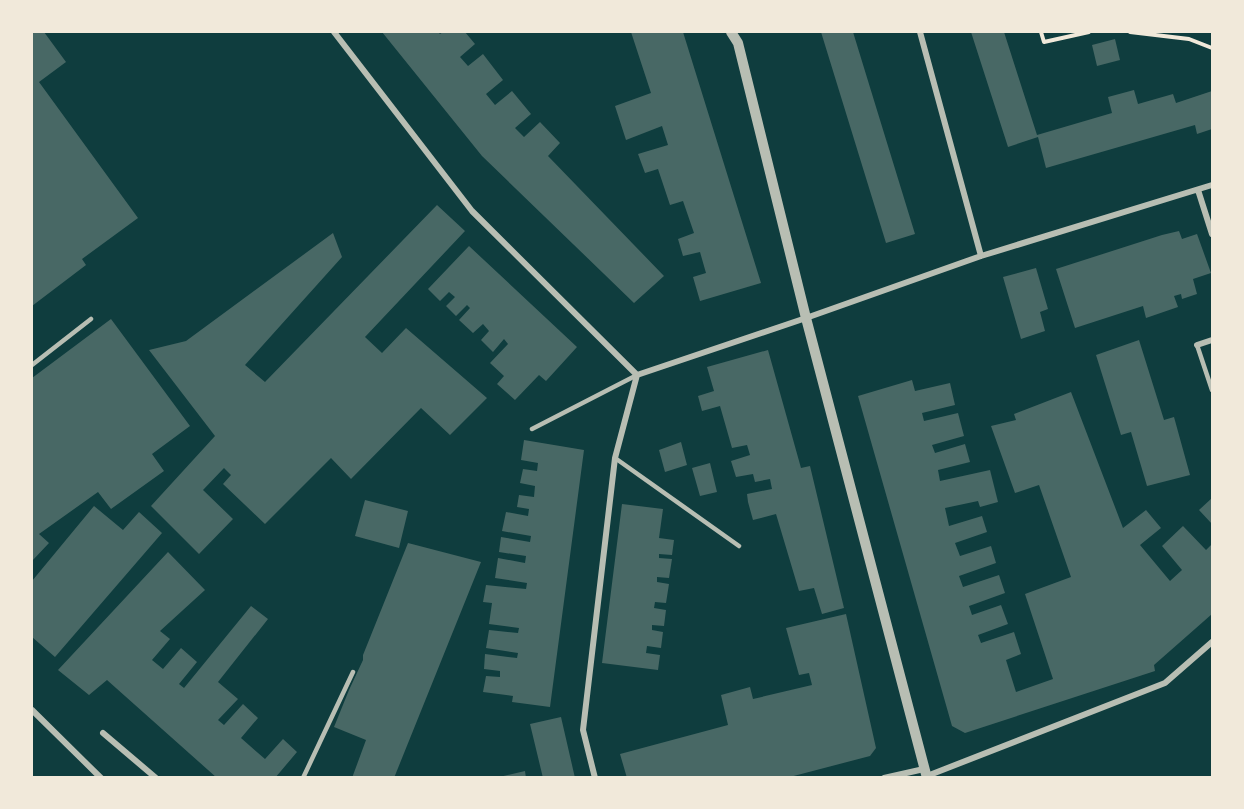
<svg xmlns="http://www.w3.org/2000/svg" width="1244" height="809" viewBox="0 0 1244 809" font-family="Bitter,serif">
<rect width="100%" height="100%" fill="#0f3d3e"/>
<!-- building -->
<path fill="#486865" d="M32,32H44L66,62L39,82L138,218L82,259L86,265L32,306Z
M382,32H438L440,34L443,32H465L475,44L460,57L468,66L483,54L503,80L486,94L495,105L512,91L531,114L515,128L524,137L540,122L560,143L548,156L664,276L634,303L482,156Z
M631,32H683L761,283L700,301L693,277L706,273L700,252L683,256L678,239L694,233L683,201L670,205L658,169L645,173L638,154L668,145L662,126L626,140L615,106L651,93Z
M821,32H853L915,234L886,243Z
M971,32H1004L1037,135L1112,113L1108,97L1134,90L1138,104L1173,94L1176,103L1212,91V129L1197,134L1195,125L1046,168L1038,137L1008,147Z
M1115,39L1120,60L1097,66L1092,45Z
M437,205L465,231L365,337L382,353L406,328L487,398L450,435L421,408L351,479L331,458L265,524L223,484L231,475L224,468L203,490L233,519L199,554L151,506L215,436L149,350L186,341L333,233L342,257L245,365L265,382Z
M1179,231L1182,239L1197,234L1211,273L1193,279L1197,294L1182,299L1181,294L1174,296L1178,307L1146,318L1143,306L1075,328L1056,269L1162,235Z
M469,246L577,347L546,381L539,375L515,400L497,384L504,376L490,363L508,344L504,339L493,352L481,340L489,331L483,324L473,333L459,320L470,308L467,305L456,316L446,306L455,297L449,292L440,301L428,289Z
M1036,268L1048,309L1040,312L1045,331L1021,339L1003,277Z
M111,319L190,426L152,454L164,471L111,509L98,492L39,534L49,543L32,561V378Z
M1139,340L1164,420L1174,417L1190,475L1147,486L1131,432L1121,435L1096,355Z
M768,350L801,468L810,466L844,608L822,614L814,588L799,591L776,514L753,520L748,502L747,494L772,489L770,479L755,482L753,474L736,477L731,461L750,455L747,445L732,448L720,406L702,411L698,396L714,391L707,367Z
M912,380L915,391L950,383L955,405L922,413L924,421L958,413L964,436L932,445L935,453L965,444L970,462L938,470L940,481L990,470L998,502L980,507L978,501L945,508L949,526L982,516L987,532L955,543L960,556L991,546L996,563L959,576L963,587L999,575L1005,593L969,606L972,615L1001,605L1008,624L978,635L981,643L1014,632L1021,654L1006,660L1016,692L1053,679L1025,594L1071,577L1039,485L1015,493L991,426L1016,420L1014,414L1071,392L1123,528L1146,510L1161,528L1140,545L1170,581L1182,570L1162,546L1183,526L1206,550L1212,544V614L1154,665L1155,671L965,733L952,726L858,396Z
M524,440L584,450L550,707L512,702L513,696L483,692L486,676L500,677V671L484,669L485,654L517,658L518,653L486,648L489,630L518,633L519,628L489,624L492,603L483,602L486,585L526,589L527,583L495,578L498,558L525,563L526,556L499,552L501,537L530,542L531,536L502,531L506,512L528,516L529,509L517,507L519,495L534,497L535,486L520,483L523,469L537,471L538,463L521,460Z
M681,442L687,465L665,472L659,450Z
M710,463L717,492L700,496L692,468Z
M1212,498V524L1199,510Z
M365,500L408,511L399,548L355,536Z
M622,504L663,509L659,538L674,540L672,555L659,554V558L672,559L669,578L657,577V582L669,584L666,603L655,602L654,608L666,610L664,626L652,625V630L663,632L661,648L647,646L646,653L660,655L658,670L602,663Z
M94,506L123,530L139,512L162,533L55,657L32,637V581Z
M408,543L481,562L394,778H352L366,740L334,727L349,690L363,660V655Z
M168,552L205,590L160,631L170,639L152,660L163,669L181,648L197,662L179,684L184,688L251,606L268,619L218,682L238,699L218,720L224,725L243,704L258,718L241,738L265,759L283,739L297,752L275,778H217L107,680L89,695L58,670Z
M846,614L876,748L870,756L786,778H627L620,754L728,725L721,695L750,687L753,699L812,685L809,673L799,675L786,628Z
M561,717L575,778H543L530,724Z
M525,771L526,778H499V777Z"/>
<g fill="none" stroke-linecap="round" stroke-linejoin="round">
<!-- path -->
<path stroke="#f1e9da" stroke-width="4" d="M1041,32L1044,42L1089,32
M1130,32L1189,39L1212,48"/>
<!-- service -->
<path stroke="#b8beb3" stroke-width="4.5" d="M1197,345L1212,390
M32,365L91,319
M532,429L637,375
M615,458L739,546
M303,778L353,672"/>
<!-- minor -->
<path stroke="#b8beb3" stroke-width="6" d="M334,32L472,211L637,375
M920,32L981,256
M1198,190L1212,234
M1197,345L1212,340
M637,375L806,318L981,256L1212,185
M32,710L101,778
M103,733L156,778
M927,776L1165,683L1212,642
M595,778L583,730L615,458L637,375
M884,778L924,769"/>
<!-- tertiary -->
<path stroke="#b8beb3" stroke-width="10" d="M731,32L738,43L806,318L927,778"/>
</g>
<!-- border -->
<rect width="1244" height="809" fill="none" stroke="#f1e9da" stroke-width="66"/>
</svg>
